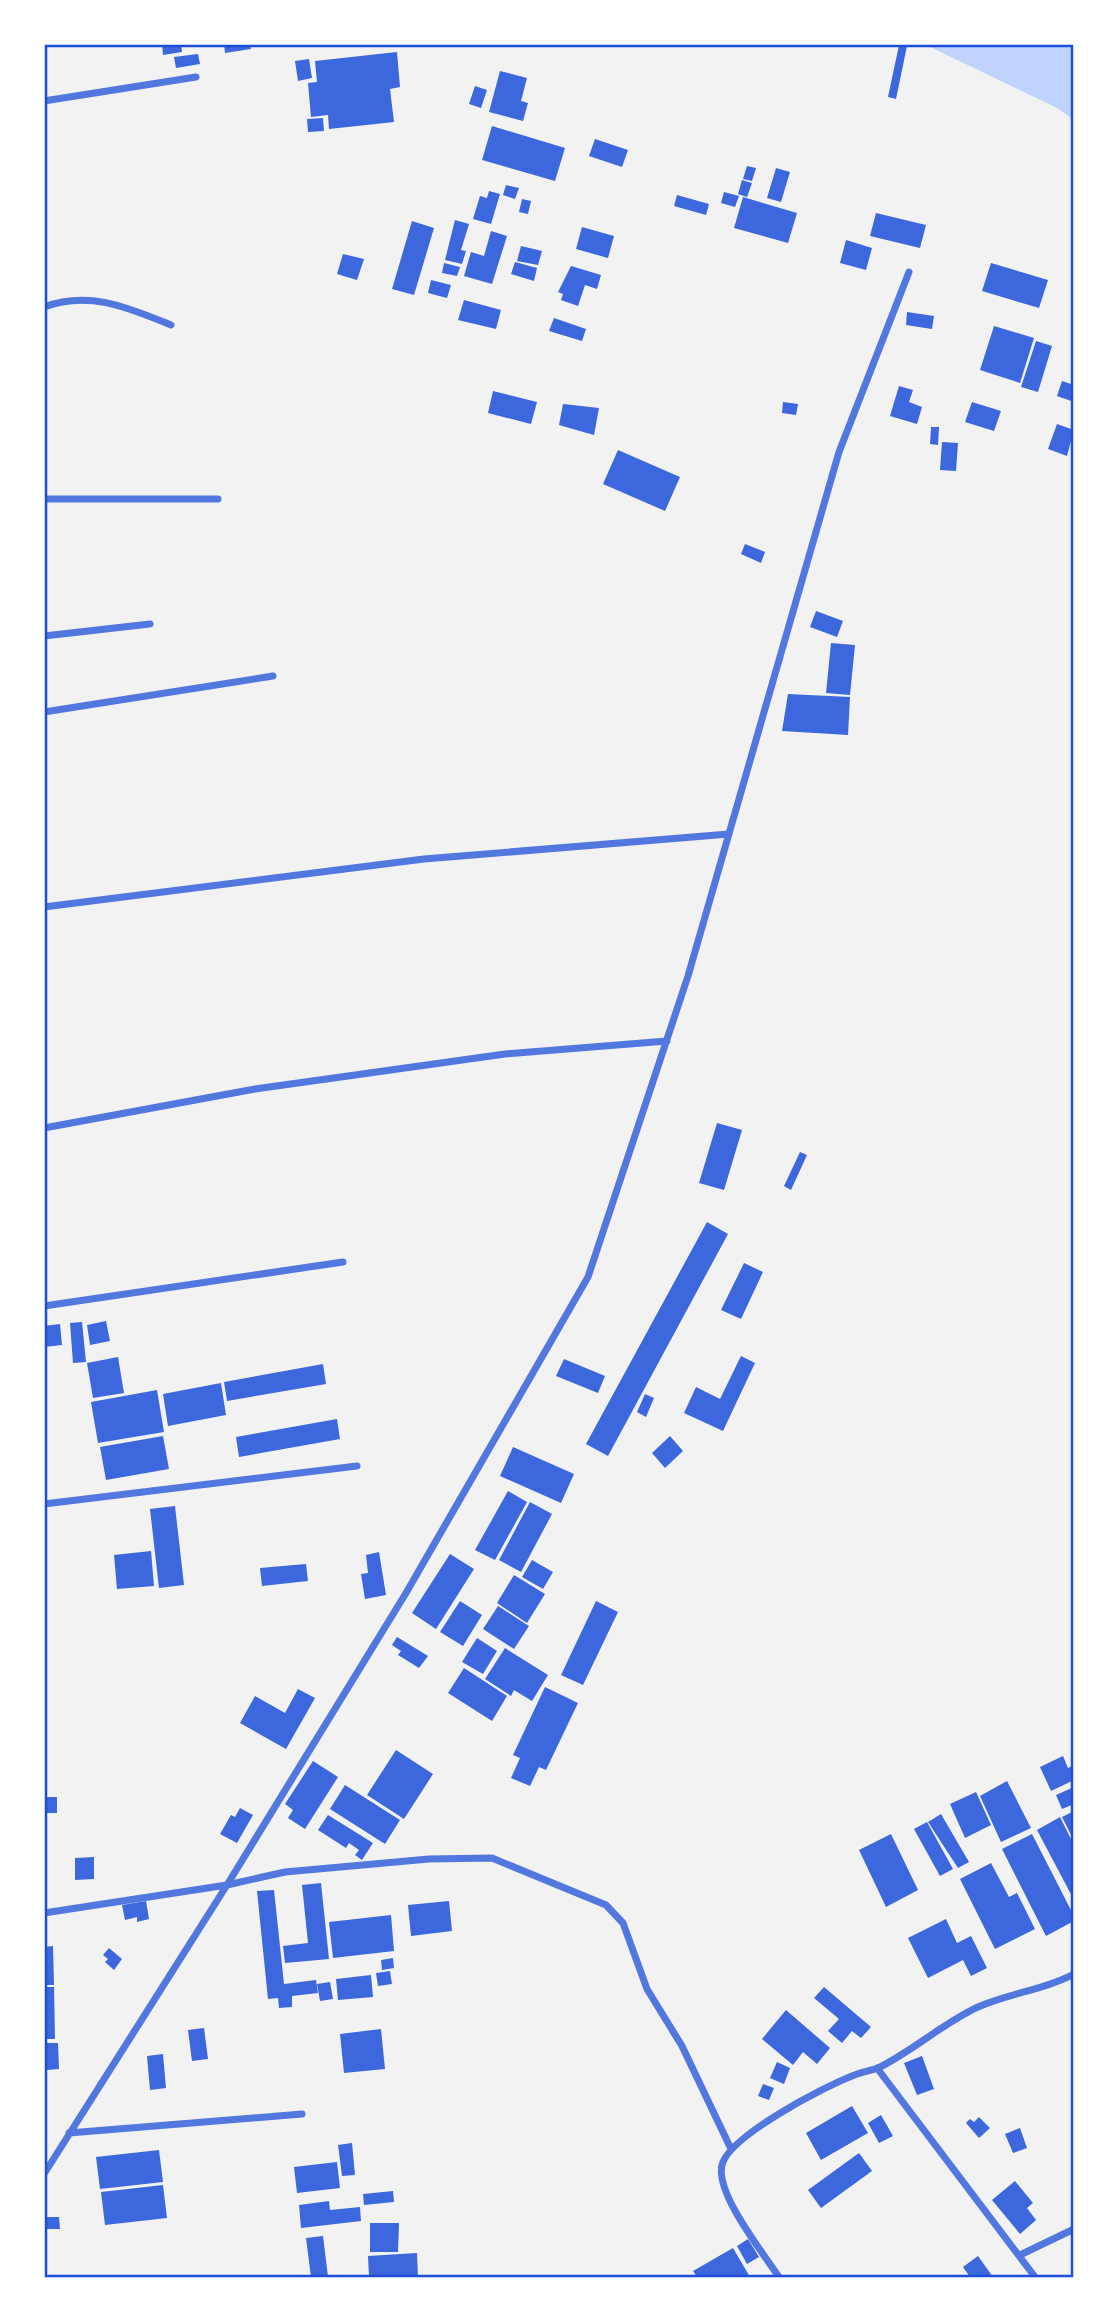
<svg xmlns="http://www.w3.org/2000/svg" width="1118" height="2321" viewBox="0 0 1118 2321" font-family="Signika,sans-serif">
<rect width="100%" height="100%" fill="#f2f2f2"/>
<!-- water -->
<path fill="#bfd3fe" d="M924,44H1074V120L1057,108Z"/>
<!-- building -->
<path fill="#3d67dc" d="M162,44H181L182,52L163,55Z
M224,44H250L251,49L225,53Z
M899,45L907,46L896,99L888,97Z
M397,52L400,87L390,89L394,122L329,129L328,115L311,117L308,83L317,82L315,61Z
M198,54L200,64L176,68L174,57Z
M309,59L312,78L298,81L295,61Z
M500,71L527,78L521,101L528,103L523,121L489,112Z
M475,86L487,90L481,108L469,104Z
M323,118L324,131L308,132L307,119Z
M492,126L565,148L555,181L482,160Z
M595,139L628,150L622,167L589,156Z
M747,166L756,168L752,181L743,179Z
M776,168L790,172L781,202L767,198Z
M742,180L752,183L747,197L738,194Z
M506,185L519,188L515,199L503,195Z
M489,191L500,194L491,224L473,219L480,196L487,198Z
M724,192L739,196L735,207L721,203Z
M677,195L709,204L706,215L674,206Z
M743,197L797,213L788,243L734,228Z
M522,199L531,201L528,214L519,212Z
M876,213L926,225L920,248L870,236Z
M455,220L469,224L461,250L466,251L462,264L445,260Z
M412,221L434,228L414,295L392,289Z
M582,227L614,236L608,258L576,249Z
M491,231L507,236L492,284L464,276L471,252L484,256Z
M846,240L872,248L866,270L840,263Z
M521,246L542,251L538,265L517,261Z
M343,254L364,259L357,280L337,274Z
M515,262L537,268L534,281L511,274Z
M444,263L460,267L457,276L442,273Z
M991,263L1048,280L1039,308L982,291Z
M571,266L601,275L597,289L585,285L578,306L561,300L563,294L558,292Z
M431,280L451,285L447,298L428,293Z
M464,300L501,310L496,329L458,320Z
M907,312L934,316L932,329L906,325Z
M554,318L586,329L582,341L549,331Z
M994,326L1034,338L1020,383L980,370Z
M1036,341L1052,346L1038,392L1021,387Z
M1062,381L1074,385V402L1057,396Z
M899,386L913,390L909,402L922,407L917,424L890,416Z
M493,391L537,402L531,424L488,413Z
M783,402L798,404L796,415L782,413Z
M972,402L1001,411L994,431L965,422Z
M563,404L599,408L594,435L559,425Z
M1057,424L1074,430L1067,456L1048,449Z
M931,427H939L938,445L930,444Z
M942,442L958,443L956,471L940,470Z
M618,450L680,477L665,511L603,484Z
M745,544L765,552L761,563L741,554Z
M816,611L843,621L837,637L810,627Z
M831,643L855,645L850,695L826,693Z
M788,694L850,697L848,735L782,731Z
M717,1123L742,1130L724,1190L699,1183Z
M800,1152L807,1155L791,1190L784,1186Z
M707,1222L728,1234L608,1456L586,1444Z
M744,1263L763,1272L741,1319L721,1310Z
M106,1321L110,1341L90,1345L87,1325Z
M82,1322L86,1362L73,1363L70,1323Z
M60,1324L62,1345L44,1347V1326Z
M741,1356L755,1363L723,1431L684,1413L696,1387L720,1399Z
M118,1357L124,1393L93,1398L87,1363Z
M564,1359L605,1376L598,1393L556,1376Z
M323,1364L326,1384L227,1401L224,1382Z
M221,1383L226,1415L168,1426L163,1394Z
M157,1390L164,1432L98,1443L91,1402Z
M645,1394L654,1398L646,1417L637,1412Z
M337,1419L340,1439L239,1457L236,1437Z
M163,1436L169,1469L106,1480L100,1447Z
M670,1436L683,1451L665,1468L652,1453Z
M513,1447L574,1474L561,1503L500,1476Z
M508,1491L527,1502L495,1560L475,1550Z
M530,1502L552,1514L521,1572L499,1560Z
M175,1506L184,1585L159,1588L150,1509Z
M151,1551L154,1586L117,1589L114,1555Z
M379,1552L386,1595L365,1599L361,1574L368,1573L366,1555Z
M450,1554L474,1569L436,1629L412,1613Z
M532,1560L553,1572L543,1589L522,1577Z
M306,1564L308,1581L262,1586L260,1568Z
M514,1575L545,1594L527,1623L497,1603Z
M460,1601L482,1615L463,1646L440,1632Z
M596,1601L618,1612L583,1685L561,1675Z
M498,1606L529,1626L514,1649L483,1629Z
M397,1637L428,1656L419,1668L398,1655L401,1651L392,1645Z
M477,1638L497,1651L483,1674L462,1662Z
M505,1648L548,1675L532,1701L514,1690L511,1696L485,1679Z
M464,1668L507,1696L492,1721L448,1693Z
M545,1687L578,1703L546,1770L539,1767L530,1786L511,1778L520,1758L513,1755Z
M298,1689L315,1698L286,1749L240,1723L255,1696L285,1713Z
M396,1750L433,1774L404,1819L367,1795Z
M1063,1756L1068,1768L1074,1765V1780L1051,1791L1040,1767Z
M313,1761L338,1777L305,1829L288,1818L293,1810L285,1804Z
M1007,1781L1031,1828L1001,1842L980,1796Z
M345,1785L400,1820L385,1844L330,1809Z
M1074,1787V1804L1062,1809L1056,1795Z
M976,1792L991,1825L965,1838L950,1804Z
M44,1797H57V1813H44Z
M240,1808L253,1815L237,1843L220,1834L231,1815L235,1817Z
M1074,1811V1841L1062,1817Z
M941,1814L969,1862L958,1868L928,1822Z
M328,1815L373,1843L362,1860L355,1855L359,1850L349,1843L346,1848L318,1830Z
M1060,1817L1074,1845V1900L1037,1830Z
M927,1822L953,1869L940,1876L914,1829Z
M891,1834L918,1890L886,1907L859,1850Z
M1032,1834L1074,1916V1921L1046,1936L1002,1849Z
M94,1857V1879L75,1880V1858Z
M991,1863L1009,1897L1017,1893L1035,1929L995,1949L960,1879Z
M321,1883L329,1959L285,1963L283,1946L308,1943L302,1885Z
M274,1890L284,1984L316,1980L318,1993L292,1996V2007L279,2008L278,1998L268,1999L257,1891Z
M146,1901L149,1919L137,1922V1917L125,1920L122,1905Z
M449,1901L452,1931L411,1936L408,1905Z
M391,1915L394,1951L333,1958L329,1922Z
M946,1919L957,1943L971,1936L987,1968L971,1976L963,1960L928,1978L908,1938Z
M53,1946L54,1985H44V1947Z
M109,1948L122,1959L114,1970L105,1962L108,1959L103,1955Z
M393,1958L394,1968L382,1970L381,1960Z
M390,1971L392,1984L378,1986L376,1973Z
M371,1975L373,1997L338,2000L336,1979Z
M330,1982L333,1999L320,2001L317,1984Z
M44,1987H54L55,2039H44Z
M824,1987L871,2027L861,2038L852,2031L842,2043L828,2031L839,2019L814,1998Z
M786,2010L830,2048L817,2064L803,2052L793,2065L762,2039Z
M204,2028L208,2059L192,2061L188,2030Z
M381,2029L385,2069L344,2073L340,2034Z
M44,2043H58L59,2069L47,2070V2091H44Z
M163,2054L166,2088L150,2090L147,2056Z
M922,2056L934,2089L917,2095L904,2063Z
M777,2062L790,2068L784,2084L770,2078Z
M763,2084L774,2088L769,2100L758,2096Z
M852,2106L868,2133L821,2160L806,2133Z
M881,2115L893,2136L879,2143L868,2123Z
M979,2117L990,2128L979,2138L966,2123L970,2119L974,2122Z
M1020,2128L1027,2148L1013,2153L1005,2134Z
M352,2143L355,2175L342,2176L338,2145Z
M159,2150L163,2182L100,2189L96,2157Z
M859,2153L872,2171L821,2208L808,2190Z
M337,2162L340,2188L297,2193L294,2167Z
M1015,2181L1033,2203L1027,2208L1036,2220L1020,2234L992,2200Z
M163,2185L167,2218L105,2225L101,2192Z
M393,2191L394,2202L364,2205L363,2194Z
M329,2201L330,2210L360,2207L361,2221L301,2228L299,2205Z
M47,2217H59L60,2229H47Z
M370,2223H399L398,2252H370Z
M323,2236L328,2277H311L306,2238Z
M748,2239L759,2257L747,2264L737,2246Z
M733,2248L750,2277H697L693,2271Z
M417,2253L418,2277H369L368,2256Z
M978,2256L993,2277H970L963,2267Z"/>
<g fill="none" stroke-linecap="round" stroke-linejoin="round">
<!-- minor -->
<path stroke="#5277de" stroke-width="7" d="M44,101L196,77
M44,307C89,290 129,308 171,325
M44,499H218
M44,636L150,624
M44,712L273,676
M44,907L424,859L729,834
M44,1128L255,1089L505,1054L667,1041
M44,1306L343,1262
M44,1504L357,1466
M44,1913L227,1885L285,1872L429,1859L492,1858L606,1905L623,1923L647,1989L682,2046L731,2149
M877,2068L1035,2277
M69,2133L302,2114
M44,2174L227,1885L406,1593L588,1277L688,976L839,452L909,272
M1020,2255L1074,2229
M779,2277C763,2253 715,2193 722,2165C729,2136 824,2087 852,2076C860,2072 870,2071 878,2068C913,2051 943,2023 978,2007C1009,1993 1044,1990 1074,1974"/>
</g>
<!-- border -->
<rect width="1118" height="2321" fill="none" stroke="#ffffff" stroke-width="91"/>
<rect x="46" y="46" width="1026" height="2230" fill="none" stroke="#1d4ed8" stroke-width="2.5"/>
</svg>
